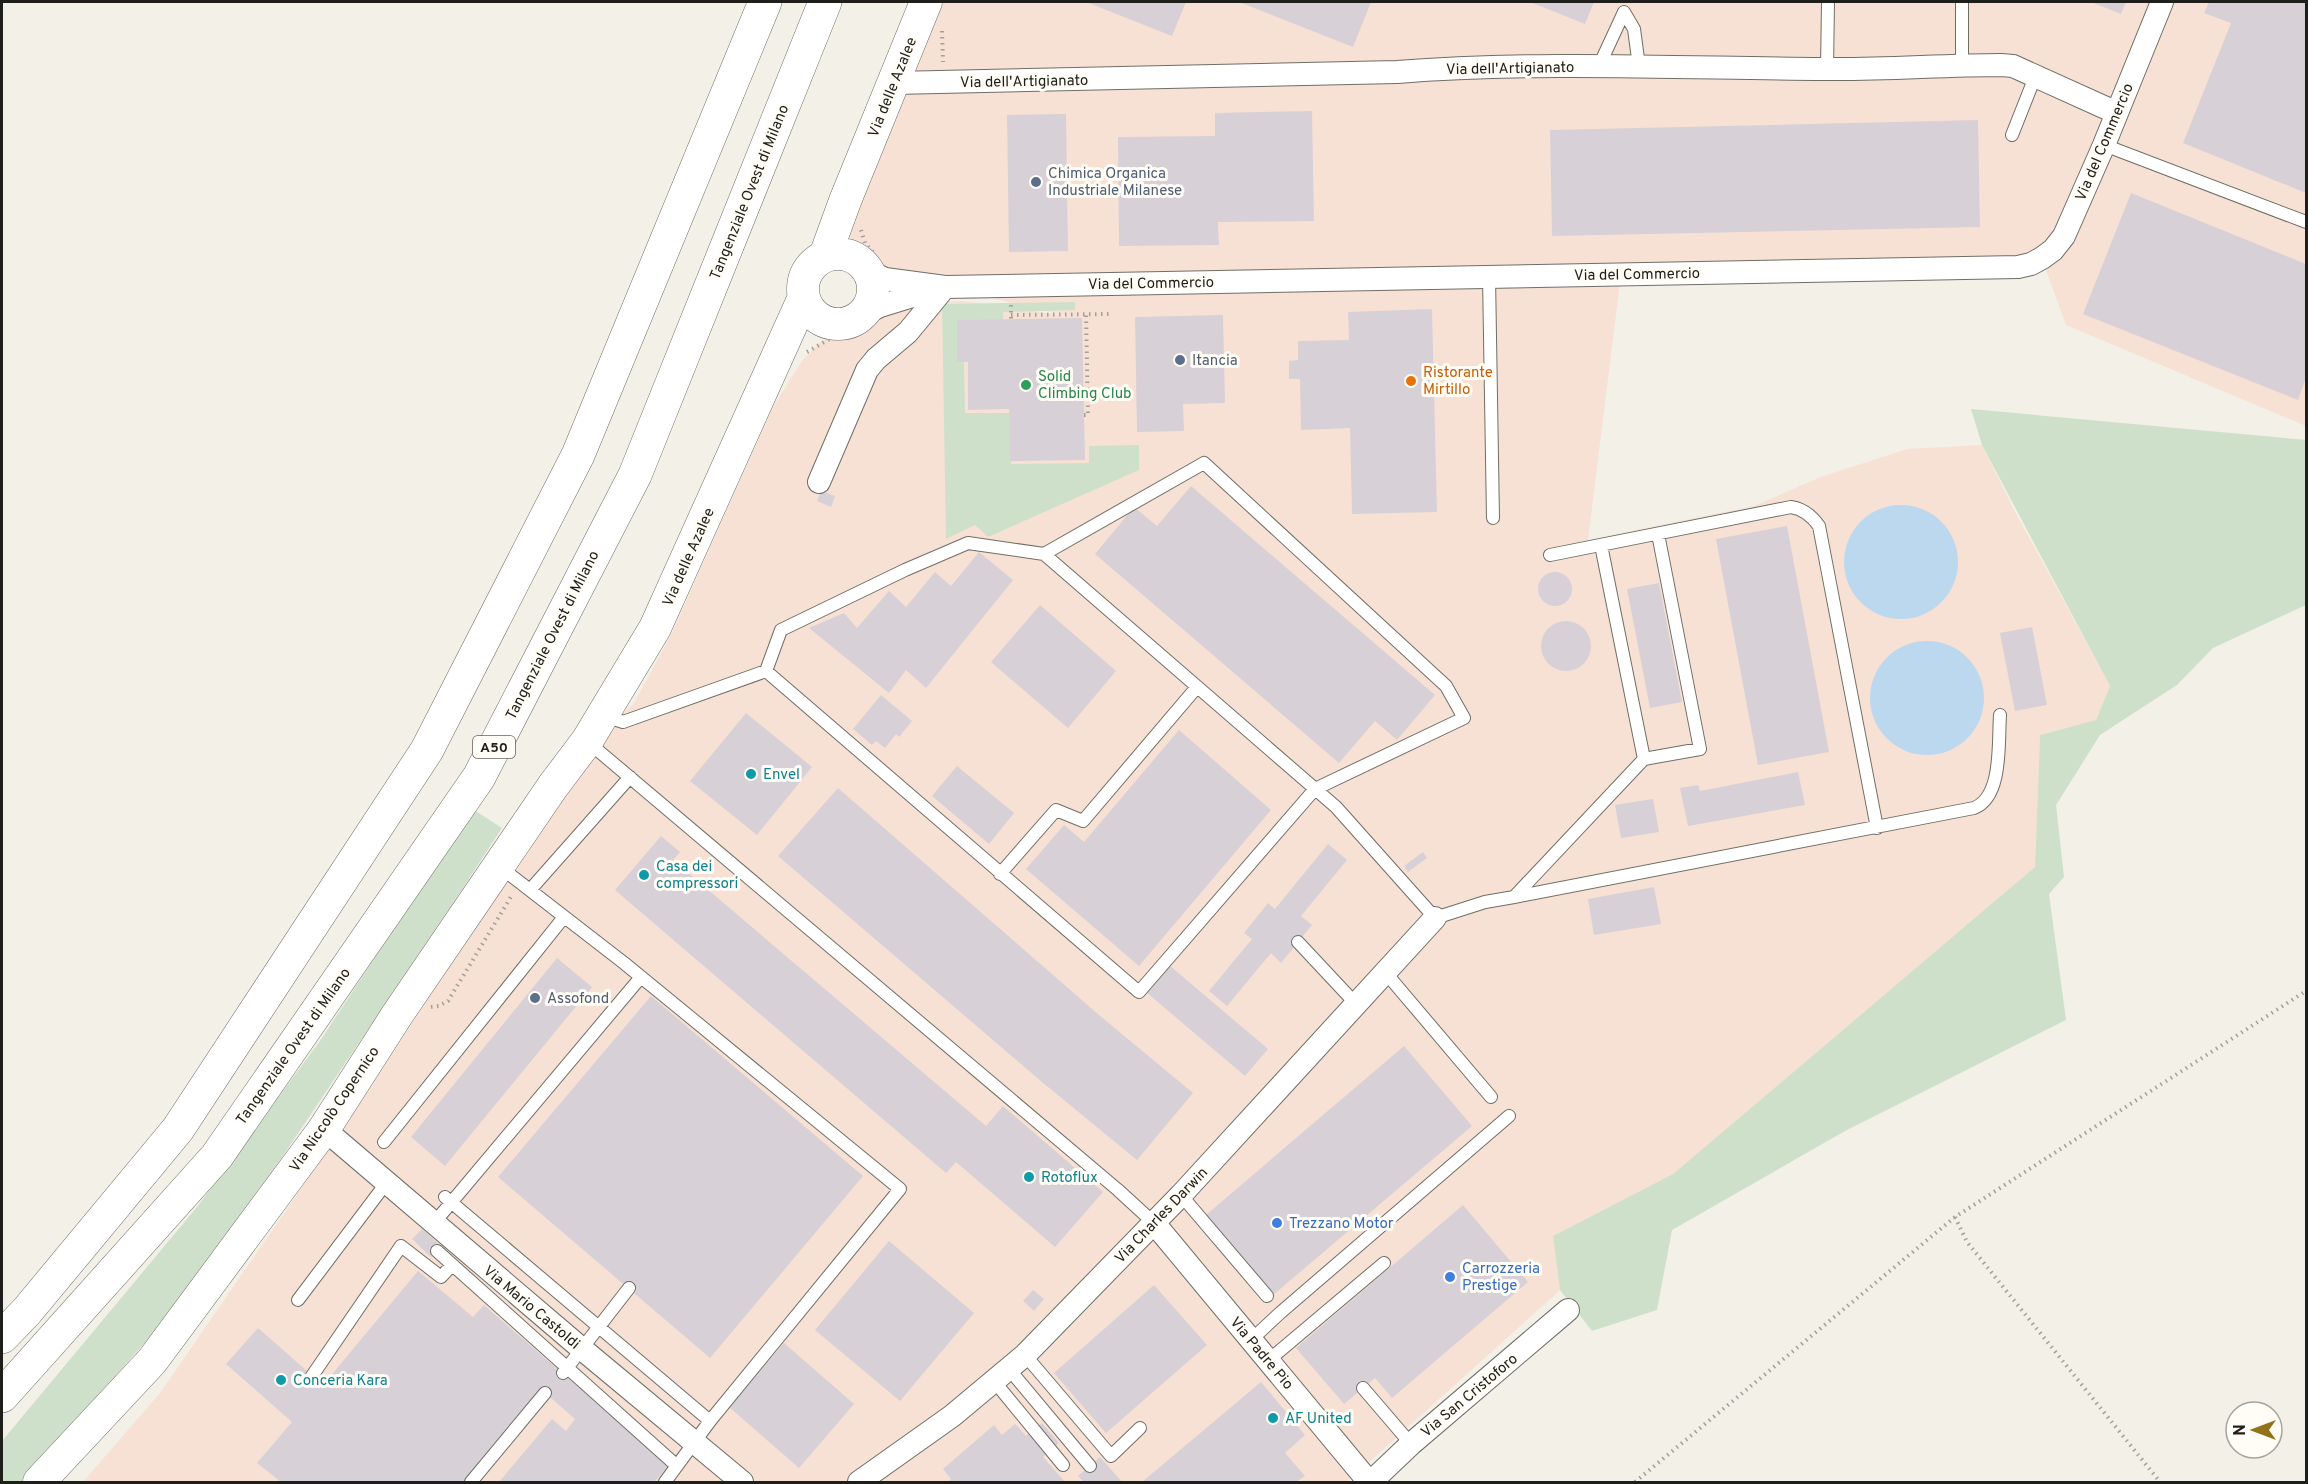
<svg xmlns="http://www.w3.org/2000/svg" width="2308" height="1484" viewBox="0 0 2308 1484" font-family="Overpass,sans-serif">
<rect width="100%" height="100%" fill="#f2f0e7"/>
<!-- industrial -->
<path fill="#f7e1d4" d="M926,2H2306V426L2066,325L2042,259L1621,274L1588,540L1754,506L1821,477L1907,449L1982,445L2013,508L2110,686L2096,720L2040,735L2035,867L1673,1174L1553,1236L1560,1290L1347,1482H83L160,1393L363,1099L492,901L615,719L633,705L672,633L773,407L802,361L819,343L830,337L871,324L878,317L910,302L964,301L1067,316L892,274L853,256L845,201Z"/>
<!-- green -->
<path fill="#cfe0ca" d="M1075,302V310L1003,312V320L957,321V362H964L965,413H1009L1011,464L1089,463V446L1139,445V470L988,537L975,525L946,539L942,304Z
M1971,409L2306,440V605L2213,648L2177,685L2100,735L2056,805L2064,877L2049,894L2066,1020L1845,1131L1672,1230L1657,1310L1592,1331L1560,1290L1553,1236L1673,1174L2035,867L2040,735L2096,720L2110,686L1982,445Z
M471,808L502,828L453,903L245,1212L156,1330L21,1482H2V1441L197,1207L320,1041L420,889Z"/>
<!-- water -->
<path fill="#bbd8ef" d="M1844 562a57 57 0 1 1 114 0a57 57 0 1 1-114 0Z
M1870 698a57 57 0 1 1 114 0a57 57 0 1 1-114 0Z"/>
<!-- building -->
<path fill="#d7d0d6" d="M1086,2H1186L1172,36Z
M1239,2H1371L1353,47Z
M1530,2H1594L1585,24Z
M2091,2H2126L2121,14Z
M2209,2H2306V193L2183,143L2231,23L2204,13Z
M1312,111L1314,221L1218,222L1219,245L1119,246L1118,137L1215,136V113Z
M1066,114L1068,251L1009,252L1007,115Z
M1978,120L1980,227L1552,236L1550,130Z
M2131,193L2306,264V378L2298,400L2083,314Z
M1432,309L1437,512L1352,514L1350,428L1301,430L1300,379H1289V361L1298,360V341L1349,340L1348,312Z
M1223,315L1225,403L1183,404L1184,431L1137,432L1135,317Z
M1082,318L1085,460L1010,461L1009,409L968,410V362H957V320Z
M1191,486L1435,695L1397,740L1375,721L1339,763L1095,554L1134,507L1157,526Z
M821,491L835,496L831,507L817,501Z
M1787,526L1829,752L1758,765L1716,539Z
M979,552L1013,580L926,688L906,670L889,693L809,628L844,613L857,628L889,591L906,607L935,572L951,586Z
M1538 589a17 17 0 1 1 34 0a17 17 0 1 1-34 0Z
M1659,583L1682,702L1650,708L1627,589Z
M1040,605L1116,671L1068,728L991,662Z
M1541 646a25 25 0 1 1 50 0a25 25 0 1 1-50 0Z
M2032,627L2047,705L2015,711L2000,633Z
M881,695L912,721L899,737L896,734L885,748L876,741L872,745L853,729Z
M746,713L812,767L757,835L690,781Z
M1179,730L1271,810L1139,966L1026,869L1064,825L1084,842Z
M957,766L1014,813L989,844L932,796Z
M1798,772L1805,805L1688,826L1680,788L1698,785L1700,791Z
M838,788L1099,1015L1193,1093L1137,1160L1042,1082L778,856Z
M1653,799L1659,832L1621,838L1615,805Z
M661,836L680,852L673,860L986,1126L1003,1106L1103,1192L1055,1247L956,1162L946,1173L615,890Z
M1328,844L1347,860L1301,916L1312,925L1281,963L1271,953L1227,1006L1209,991L1252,939L1244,933L1268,903L1275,909Z
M1423,852L1427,858L1408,872L1404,866Z
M1654,887L1661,924L1594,935L1588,899Z
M557,958L592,987L445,1166L411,1137Z
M1169,965L1268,1049L1245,1076L1146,992Z
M651,996L863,1176L710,1358L498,1177Z
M1404,1046L1472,1126L1273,1295L1206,1215Z
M1463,1205L1528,1282L1392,1398L1375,1378L1344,1404L1296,1348Z
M422,1229L441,1246L431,1257L412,1239Z
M889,1241L974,1313L900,1401L815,1330Z
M418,1271L473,1317L484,1305L669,1466L654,1482H499L552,1419L566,1431L575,1419L542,1390L465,1482H281L257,1463L292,1422L226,1364L258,1328L323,1385Z
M1154,1285L1207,1345L1106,1433L1054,1373Z
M1033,1290L1044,1299L1034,1311L1023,1301Z
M784,1343L854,1404L799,1468L729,1407Z
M1261,1382L1305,1435L1285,1453L1305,1476L1296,1482H1142Z
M1042,1423L1059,1443L1043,1457L1065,1482H947L951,1479L943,1469L994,1425L1002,1435L1015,1424L1026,1436Z
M1100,1457L1122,1482H1084L1078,1476Z"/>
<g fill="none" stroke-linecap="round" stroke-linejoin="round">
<!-- lane casing -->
<g stroke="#6f6e66" stroke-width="14">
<path id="lane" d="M1962,65V2
M1599,66L1624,12L1634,29L1639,66
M1827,69L1828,2
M2012,135L2035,77
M2104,145L2306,222
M1489,276L1493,518
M1550,555L1791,507C1804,509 1812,516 1819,526L1877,828
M766,671L781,630L905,570L968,543L1044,554
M604,716L623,722L766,671L1139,992L1315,789L1464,718L1446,686L1204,463L1044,554L1336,807L1435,918L1485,902L1514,897L1974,808C2003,797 1998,742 2000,715
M588,742L1118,1190L1154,1223
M1644,759L1700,749L1658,534
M500,867L624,963L900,1189L710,1421L665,1482
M1000,874L1056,810L1083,821L1197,687
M530,890L630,777
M1514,897L1644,759L1601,545
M1298,942L1356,1004
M1385,972L1491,1097
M384,1142L564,917
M1181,1195L1267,1296
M445,1197L710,1421
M434,1223L641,977
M437,1251L677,1466
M298,1300L387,1182
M1251,1340L1280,1313L1509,1116
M1025,1355L1111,1456L1140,1428
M1269,1360L1384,1263
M1009,1369L1090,1466
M563,1373L629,1288
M312,1376L401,1246L441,1277L452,1265
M994,1381L1063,1465
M1363,1388L1411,1444
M471,1482L545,1393"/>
</g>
<!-- street casing -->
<g stroke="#6f6e66" stroke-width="24">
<path id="street" d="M894,83L1397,72C1539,61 1681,68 1824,69C1883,70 1942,65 2001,65L2013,66L2117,113
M869,271L885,279L945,287L2018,267L2031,264L2042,258L2053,250L2064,236L2104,145L2162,2
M862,315L880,306L932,290
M819,482L867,370L876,359L908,332L945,287
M324,1129L582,1349L742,1482
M1154,1223L1369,1482
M859,1482L952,1416L1025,1355L1181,1195L1435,918
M1371,1482L1411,1444L1568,1310"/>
</g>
<!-- secondary casing -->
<g stroke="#6f6e66" stroke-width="33">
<path id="secondary" d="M803 289a35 35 0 1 1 70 0a35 35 0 1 1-70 0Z
M825,256L845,201L926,2
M39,1482L152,1361L324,1129L397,1015L553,786L587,741L655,628L804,297"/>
</g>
<!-- highway casing -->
<g stroke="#6f6e66" stroke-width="34">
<path id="highway" d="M2,1337L27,1311L178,1129L427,750L578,455L765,2
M2,1396L217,1156L479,777L635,475L825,2"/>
</g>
<!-- path -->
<path stroke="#a2a09a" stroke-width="4" stroke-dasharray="1.5 4.5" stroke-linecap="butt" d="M942,31L943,62
M861,230L865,243L873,252
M1011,305V319
M1011,315L1111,314
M807,352L828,340L852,332
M1084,415H1088L1086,314
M431,1007L439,1006L448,1001L512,895
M1955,1217L1967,1242L2160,1482
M1635,1482L1955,1217L2306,991"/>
<!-- lane -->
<use href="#lane" stroke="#fff" stroke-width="12"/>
<!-- street -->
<use href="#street" stroke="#fff" stroke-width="22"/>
<!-- secondary -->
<use href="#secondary" stroke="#fff" stroke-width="32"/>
<!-- highway -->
<use href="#highway" stroke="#fff" stroke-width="33"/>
</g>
<!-- markers -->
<g fill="#5c6f8a" stroke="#fffdf5" stroke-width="2">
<circle cx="1036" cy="182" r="6"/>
<circle cx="1180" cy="360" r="6"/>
<circle cx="535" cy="998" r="6"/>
</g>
<circle fill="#e8710a" stroke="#fffdf5" stroke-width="2" cx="1411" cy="381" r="6"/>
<circle fill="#2e9e5b" stroke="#fffdf5" stroke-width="2" cx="1026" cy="385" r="6"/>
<g fill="#0f9aa8" stroke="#fffdf5" stroke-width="2">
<circle cx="751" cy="774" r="6"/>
<circle cx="644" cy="875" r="6"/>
<circle cx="1029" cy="1177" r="6"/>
<circle cx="281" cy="1380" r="6"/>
<circle cx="1273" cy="1418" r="6"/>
</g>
<g fill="#3f7fe0" stroke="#fffdf5" stroke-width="2">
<circle cx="1277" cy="1223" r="6"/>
<circle cx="1450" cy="1277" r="6"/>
</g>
<g text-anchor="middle" stroke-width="6" stroke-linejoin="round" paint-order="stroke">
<!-- shield labels -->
<rect fill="#fffdf5" stroke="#62615c" stroke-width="1.5" x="473" y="736" width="42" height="22" rx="4.5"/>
<g font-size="14" font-weight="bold" fill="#1e1e1b">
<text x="494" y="752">A50</text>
</g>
<!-- street labels -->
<g font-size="15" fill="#1e1e1b" stroke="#fffdf5">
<text transform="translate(1510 68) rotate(-1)" y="5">Via dell'Artigianato</text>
<text transform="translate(1024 81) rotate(-1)" y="5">Via dell'Artigianato</text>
<text transform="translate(892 87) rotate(-68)" y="5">Via delle Azalee</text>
<text transform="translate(2104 142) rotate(-67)" y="5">Via del Commercio</text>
<text transform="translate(749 192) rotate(-68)" y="5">Tangenziale Ovest di Milano</text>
<text transform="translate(1637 274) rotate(-1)" y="5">Via del Commercio</text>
<text transform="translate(1151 283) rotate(-1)" y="5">Via del Commercio</text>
<text transform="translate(688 557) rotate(-66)" y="5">Via delle Azalee</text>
<text transform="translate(552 635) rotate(-63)" y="5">Tangenziale Ovest di Milano</text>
<text transform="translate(293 1046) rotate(-55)" y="5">Tangenziale Ovest di Milano</text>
<text transform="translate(334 1109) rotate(-56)" y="5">Via Niccolò Copernico</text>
<text transform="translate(1161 1215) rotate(-46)" y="5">Via Charles Darwin</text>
<text transform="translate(532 1307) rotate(40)" y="5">Via Mario Castoldi</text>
<text transform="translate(1262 1353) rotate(50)" y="5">Via Padre Pio</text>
<text transform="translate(1469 1395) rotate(-40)" y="5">Via San Cristoforo</text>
</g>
<!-- service labels -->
<g font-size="15" fill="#4e5e75" stroke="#fffdf5" text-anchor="start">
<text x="1048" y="178">Chimica Organica<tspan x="1048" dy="17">Industriale Milanese</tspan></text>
<text x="1192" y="365">Itancia</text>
<text x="547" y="1003">Assofond</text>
</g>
<!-- food labels -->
<g font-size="15" fill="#c56008" stroke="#fffdf5" text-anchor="start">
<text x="1423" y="377">Ristorante<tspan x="1423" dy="17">Mirtillo</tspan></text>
</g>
<!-- leisure labels -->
<g font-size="15" fill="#27864d" stroke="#fffdf5" text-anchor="start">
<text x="1038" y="381">Solid<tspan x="1038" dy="17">Climbing Club</tspan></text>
</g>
<!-- culture labels -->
<g font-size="15" fill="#0d838f" stroke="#fffdf5" text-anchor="start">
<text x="763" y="779">Envel</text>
<text x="656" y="871">Casa dei<tspan x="656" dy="17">compressori</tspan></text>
<text x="1041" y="1182">Rotoflux</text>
<text x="293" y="1385">Conceria Kara</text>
<text x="1285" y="1423">AF United</text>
</g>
<!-- shop labels -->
<g font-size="15" fill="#366cbe" stroke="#fffdf5" text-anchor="start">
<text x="1289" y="1228">Trezzano Motor</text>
<text x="1462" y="1273">Carrozzeria<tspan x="1462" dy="17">Prestige</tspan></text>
</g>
</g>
<!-- border -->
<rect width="2308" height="1484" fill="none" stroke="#1e1e1b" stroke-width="6"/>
<!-- north arrow -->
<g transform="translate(2254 1430) rotate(270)"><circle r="28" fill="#fffdf5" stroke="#a5a49e" stroke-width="1.5"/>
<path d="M0-4.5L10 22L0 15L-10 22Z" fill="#93731a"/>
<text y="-9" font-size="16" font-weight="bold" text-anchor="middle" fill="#1e1e1b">N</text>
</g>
</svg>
